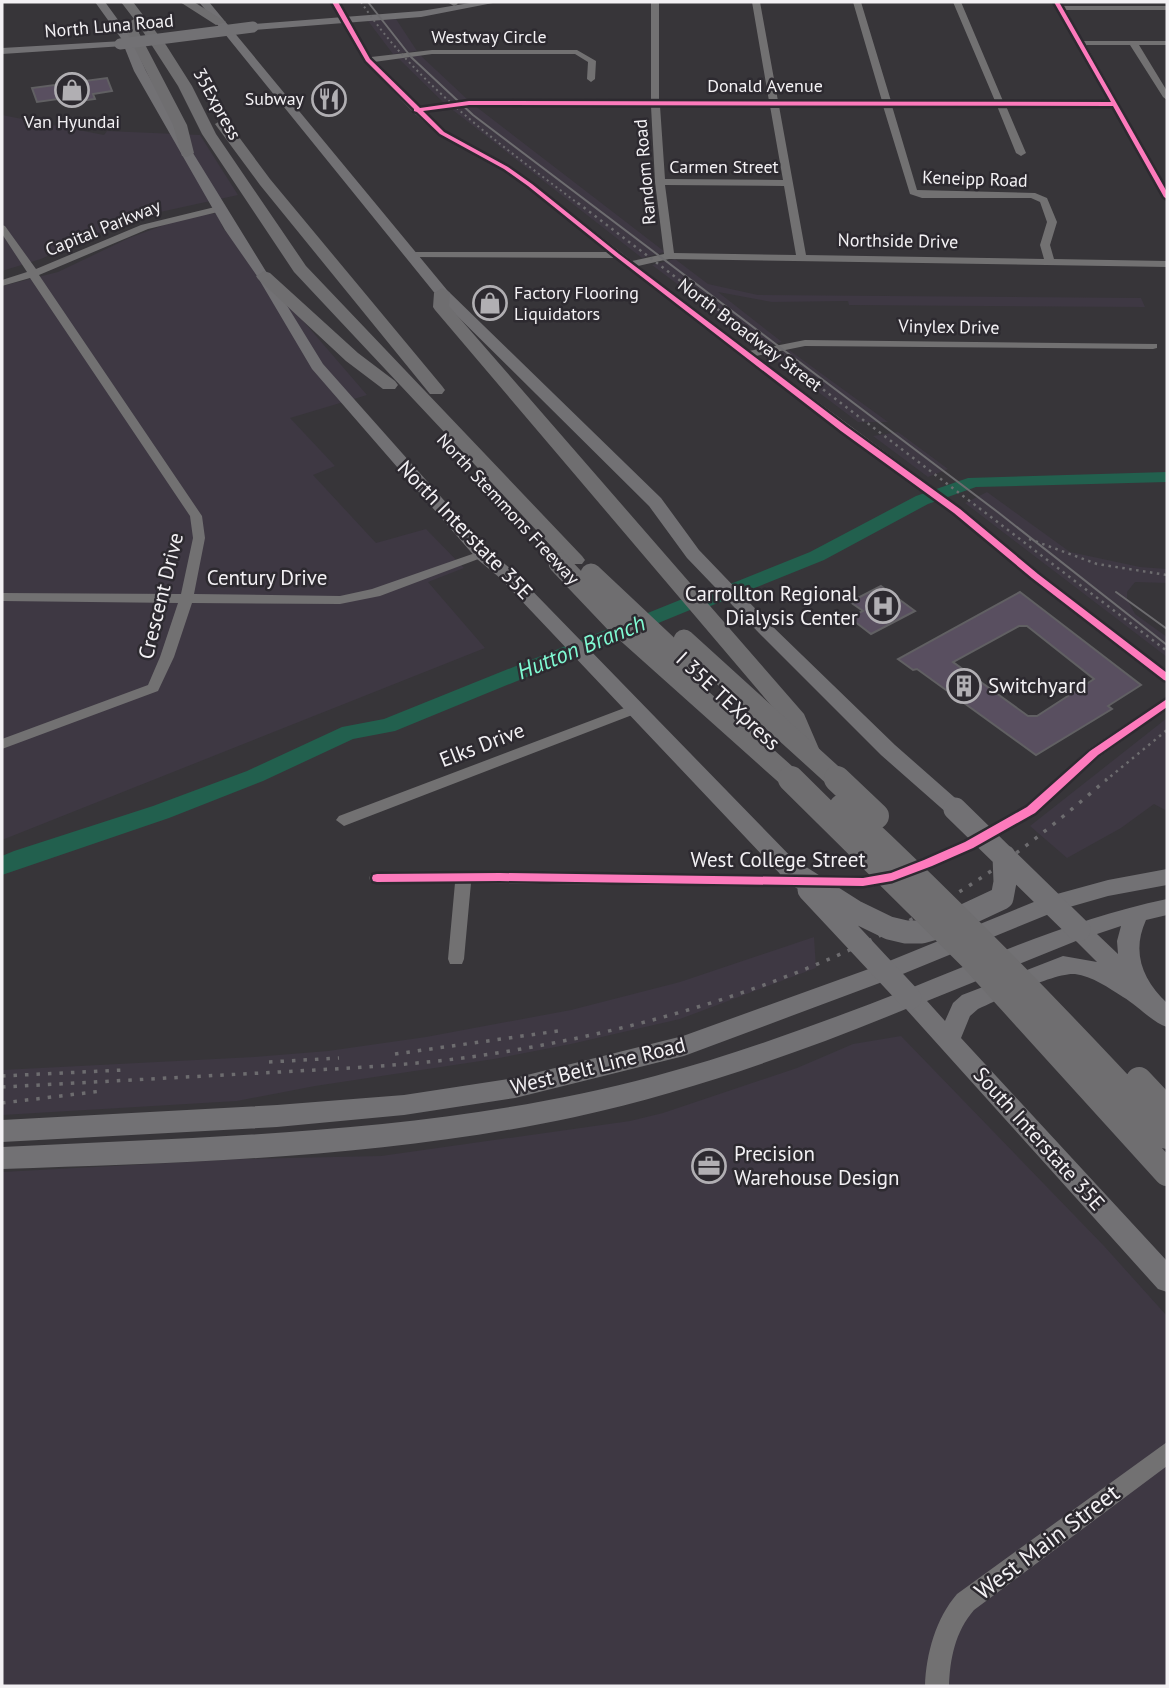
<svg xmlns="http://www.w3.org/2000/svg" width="1169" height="1688" viewBox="0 0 1169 1688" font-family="'PT Sans',sans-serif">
<rect width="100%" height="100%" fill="#373539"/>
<!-- built -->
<path fill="#3e3843" d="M396,19L417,51L393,54L368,21Z
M420,55L468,100L444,103L398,58Z
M474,105L665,252L642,258L449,107Z
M2,115L104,135L107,131L200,135L238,195L151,214L96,234L41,259L2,271Z
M217,213L223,228L367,395L290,418L335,466L313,475L376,543L426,529L464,568L428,582L485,648L2,840V286L58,272L129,238L183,218Z
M675,259L708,284L758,295L1141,298L1145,307L849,305L848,301L772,302L718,292L782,342L760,346L652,265Z
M789,350L888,422H858L769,355Z
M898,432L948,469L928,477L873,436Z
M987,492L1070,552L1140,567L1167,569V583L1135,582L1127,592V599L1135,614L1167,637V657L965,503Z
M1167,718V811L1154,804L1121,828L1067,858L1030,826Z
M814,937L816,968L680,1019L571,1044L494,1059L315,1086L237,1101L2,1115V1070L254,1057L328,1051L426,1037L571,1010L680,982Z
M901,1036L1104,1246L1167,1316V1686H2V1172L243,1159L381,1156L630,1121L663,1113L797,1068L853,1044Z"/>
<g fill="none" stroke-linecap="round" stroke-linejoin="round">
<!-- river -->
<path fill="#22604e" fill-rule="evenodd" d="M1167,472V482L976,487L928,504L824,560L708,607L690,610L395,731L353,739L263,781L169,818L2,875V856L14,851L153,806L247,771L342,727L384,719L680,600L698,597L810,552L916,496L968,478Z"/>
</g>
<!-- building -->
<path fill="#594f60" stroke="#616063" stroke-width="2" fill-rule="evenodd" d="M107,78L112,91L93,94L95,99L66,103L65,98L37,102L32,88Z
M881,586L915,611L871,634L850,618L863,611L850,602Z
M1020,592L1141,685L1108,706L1112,709L1036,755L917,669L913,670L898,659ZM1019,626H1027L1094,679L1037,716H1028L953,662Z"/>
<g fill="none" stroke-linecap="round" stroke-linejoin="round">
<!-- minor -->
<path fill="#727172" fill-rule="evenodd" d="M331,2H339L371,57L432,50H577L596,61L595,79L591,82L587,79L588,62L575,54H432L374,62L420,107L469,100L651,101V2H659V101H769L752,2H760L778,101H882L853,2H861L891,101H995L953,2H961L1003,101H1109L1053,2H1061L1063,6H1167V10H1066L1083,41H1167V45H1139L1167,91V100L1163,97L1130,45H1086L1167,189V200L1162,197L1112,107L1006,106L1026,153L1021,156L1016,153L997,106H892L917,190L1035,193L1047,198L1057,222L1050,245L1054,259L1167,261V267L669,259L638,266L749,351L805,340L1157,344V348L1153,349L805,346L756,356L961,508L1040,573L1167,671V683L1162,681L1030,579L953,514L840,431L615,258L408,257L407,255L412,252H607L527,187L503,170L439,135L413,112L365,62ZM469,106H651L655,182L664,254L632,261L533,183L509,166L445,131L425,111ZM660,106H770L783,180L665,179ZM779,106H883L910,194L922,198H1031L1040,202L1047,222L1040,245L1044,259L806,255ZM665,185L784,186L796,255L674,253Z
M447,2H456L458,4L454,6Z
M219,206L222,207V211L148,229L39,275L202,516L205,538L194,594L340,596L372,589L478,552H488L489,555L380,596L340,604L192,603L174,657L158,691L2,749V739L148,685L160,657L178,603L2,601V593L181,594L193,538L190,516L30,278L2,286V280L27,272L2,234V225L5,226L36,269L141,225Z
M1167,697V709L1099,757L1036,814L975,849L934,867L892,883L863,888L471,883L464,959L462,964H450L448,959L455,883L377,884L371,882L369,878L371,874L377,872L500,871L863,876L890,871L922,859L963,841L1026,806L1089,749Z
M635,704L640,706L642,709L640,712L349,824L344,826L336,820L339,816Z
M1167,1442V1466L974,1610C955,1632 950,1659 949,1686H925C926,1654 936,1618 957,1594Z"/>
<!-- major -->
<path fill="#727174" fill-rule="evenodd" d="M95,2H105L132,39L146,71L193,153L323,364L489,551L512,570L799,865L802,871L799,877L791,879L783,877L500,578L477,559L312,369L257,276L225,230L134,71L124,46L2,54V48L123,41Z
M199,2H209L447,290L661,498L699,550L771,625L895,745L962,804L965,809L962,814L955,816L948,814L881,755L759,633L687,558L649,506L437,296Z
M476,2H498L421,17L253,30L248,27L253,24L421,11Z
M1167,869V885L1108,896L1059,910L893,978L684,1056L515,1098L404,1115L277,1127L2,1142V1120L277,1105L404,1095L515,1078L683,1036L877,966L1046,897L1108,880Z
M1167,899V915L1146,920C1131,953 1143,980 1167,1003V1027C1153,1023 1137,1005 1123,997C1109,988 1092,976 1075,974C1055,972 999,1000 978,1009L970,1016L961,1038L1167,1261V1292L1158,1289L906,1009C799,1053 688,1092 575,1117C389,1157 191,1163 2,1169V1147C221,1136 442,1133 655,1076C740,1053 824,1022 906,990C993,955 1077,918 1167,899ZM1121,926L1117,941L1118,954L1097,934ZM1076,941L1097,962L1063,956L962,995L953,1003L945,1021L927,1001Z"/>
<!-- highway -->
<path fill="#6f6e70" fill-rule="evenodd" d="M121,2H133L166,45L192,86L216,134L306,266L582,556L585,560L582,564H568L294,272L202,134L178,86L140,27L139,33L187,125L194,153L187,157L182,156L173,125L127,33L128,23L134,19Z
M180,2H194L226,22L216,25Z
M222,120L227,121L270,179L442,386L445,390L442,394H430L260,185L215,124Z
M264,271L270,273L358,353L395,381L398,385L395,389H383L346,361L258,279L256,276Z
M442,288L450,293L449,306L804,714L820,751L816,757L808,759L800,757L786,723L435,310L433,307L434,293Z"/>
<!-- tram -->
<path stroke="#6d6c6f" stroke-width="2" d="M368,2L411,57L473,115L999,513L1167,645
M1116,592L1167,629"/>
<!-- rail-far2 -->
<path stroke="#6d6c6f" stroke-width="2" stroke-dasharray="2 3.5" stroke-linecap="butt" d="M361,2C417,86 500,144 580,205"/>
<!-- rail-far1 -->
<path stroke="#6d6c6f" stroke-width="2.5" stroke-dasharray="2.5 4.5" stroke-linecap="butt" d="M578,203L1167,651
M1029,539L1097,564L1167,575
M1105,781L1167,730"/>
<!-- rail -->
<path stroke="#6d6c6f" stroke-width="3.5" stroke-dasharray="3.5 8" stroke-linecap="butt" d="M395,1054L558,1031
M269,1062L339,1058
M2,1076L123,1070
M2,1087C94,1082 187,1077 279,1072C350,1068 421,1065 491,1054C650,1029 812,980 951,897C1007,863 1058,822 1107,779
M2,1103L102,1091"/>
<!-- major-bridge-far1 -->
<path stroke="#727174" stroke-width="11" d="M120,44L253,27"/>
<!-- major-bridge -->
<path stroke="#727174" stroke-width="23" d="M955,809L1079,930
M791,871L854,911L889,928L906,932H922L940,927L1002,898L1005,882L1004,856
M809,890L910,998"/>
<!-- highway-bridge-far1 -->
<path stroke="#6f6e70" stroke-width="21" d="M559,563L615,622L793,781
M591,574L692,669
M684,640L839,781"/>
<!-- highway-bridge -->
<path stroke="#6f6e70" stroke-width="26" d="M791,779L971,957L1167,1173
M837,779L876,816
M842,807C955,912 1062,1022 1167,1136
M1139,1080L1167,1110"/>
<!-- cycleway casing -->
<g stroke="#2d2a30" stroke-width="5">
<path id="cycleway" d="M332,2H338L370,59L420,108L469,101L1111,102L1054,2H1059L1167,192V199L1164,197L1113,106L469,105L423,111L444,132L508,167L532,184L619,254L847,427L960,509L1038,574L1167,673V681L1164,680L1032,578L954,513L841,431L615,256L528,186L504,169L440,134L417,112L414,111V109L366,61Z
M1167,699V707L1098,755L1035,813L973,848L932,866L892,881L863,886L500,881L377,882L373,881L372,878L373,875L377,874L500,873L863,878L891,873L924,860L965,842L1027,807L1090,751Z"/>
</g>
<!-- cycleway -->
<use href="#cycleway" fill="#fd7abc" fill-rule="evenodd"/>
</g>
<!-- icons -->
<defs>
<g id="shop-ring" transform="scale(1.75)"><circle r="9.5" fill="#2d2a30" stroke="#b1afb3" stroke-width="1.5"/><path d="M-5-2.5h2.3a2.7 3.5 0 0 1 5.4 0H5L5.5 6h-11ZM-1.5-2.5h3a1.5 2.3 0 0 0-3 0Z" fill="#b1afb3"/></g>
<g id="restaurant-ring" transform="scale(1.75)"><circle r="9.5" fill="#2d2a30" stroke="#b1afb3" stroke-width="1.5"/><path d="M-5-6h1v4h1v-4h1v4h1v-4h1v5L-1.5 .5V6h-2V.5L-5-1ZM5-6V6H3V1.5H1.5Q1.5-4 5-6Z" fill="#b1afb3"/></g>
<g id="hospital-ring" transform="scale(1.75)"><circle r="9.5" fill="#2d2a30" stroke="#b1afb3" stroke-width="1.5"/><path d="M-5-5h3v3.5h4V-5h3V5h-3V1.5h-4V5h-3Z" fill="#b1afb3"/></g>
<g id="building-ring" transform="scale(1.75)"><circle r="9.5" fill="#2d2a30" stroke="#b1afb3" stroke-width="1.5"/><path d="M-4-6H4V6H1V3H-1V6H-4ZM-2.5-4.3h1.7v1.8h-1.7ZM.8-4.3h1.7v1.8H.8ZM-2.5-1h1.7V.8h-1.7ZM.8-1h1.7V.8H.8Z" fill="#b1afb3"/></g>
<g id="office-ring" transform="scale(1.75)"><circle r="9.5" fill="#2d2a30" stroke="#b1afb3" stroke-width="1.5"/><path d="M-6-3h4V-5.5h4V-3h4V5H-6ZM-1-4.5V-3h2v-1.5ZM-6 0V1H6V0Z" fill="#b1afb3"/></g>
</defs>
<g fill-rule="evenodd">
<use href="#shop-ring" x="72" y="90"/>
<use href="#restaurant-ring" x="329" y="99"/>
<use href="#shop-ring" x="490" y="303"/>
<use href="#hospital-ring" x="883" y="606"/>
<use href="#building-ring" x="964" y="686"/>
<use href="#office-ring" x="709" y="1166"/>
</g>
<g text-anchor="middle" stroke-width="5" stroke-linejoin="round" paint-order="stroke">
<!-- far-street labels -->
<g font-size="18" fill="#f3f1f4" stroke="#2d2a30">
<text transform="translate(109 26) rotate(-5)" y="6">North Luna Road</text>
<text x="489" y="43">Westway Circle</text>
<text x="765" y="92">Donald Avenue</text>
<text transform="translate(217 104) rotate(61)" y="6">35Express</text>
<text x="724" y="173">Carmen Street</text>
<text transform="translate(645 172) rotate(-95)" y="6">Random Road</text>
<text transform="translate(975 179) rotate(2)" y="6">Keneipp Road</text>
<text transform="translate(103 228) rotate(-22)" y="6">Capital Parkway</text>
<text transform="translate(898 241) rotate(1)" y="6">Northside Drive</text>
<text transform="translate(949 327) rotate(1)" y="6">Vinylex Drive</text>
<text transform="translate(750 335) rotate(37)" y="6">North Broadway Street</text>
<text transform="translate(508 509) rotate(47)" y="6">North Stemmons Freeway</text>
</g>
<!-- far-poi labels -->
<g font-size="18" fill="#f3f1f4" stroke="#2d2a30" text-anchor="end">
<text x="304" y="105">Subway</text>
<text x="72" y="128" text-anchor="middle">Van Hyundai</text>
<text x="514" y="299" text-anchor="start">Factory Flooring<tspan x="514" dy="21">Liquidators</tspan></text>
</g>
<!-- street labels -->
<g font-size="21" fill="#f3f1f4" stroke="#2d2a30">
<text transform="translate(465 530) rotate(46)" y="7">North Interstate 35E</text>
<text x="267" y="585">Century Drive</text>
<text transform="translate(161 596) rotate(-76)" y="7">Crescent Drive</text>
<text transform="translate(728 701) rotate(43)" y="7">I 35E TEXpress</text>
<text transform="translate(482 745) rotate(-21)" y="7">Elks Drive</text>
<text x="778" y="867">West College Street</text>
<text transform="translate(598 1066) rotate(-14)" y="7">West Belt Line Road</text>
<text transform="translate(1039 1139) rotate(48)" y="7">South Interstate 35E</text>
</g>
<!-- poi labels -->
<g font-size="21" fill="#f3f1f4" stroke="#2d2a30" text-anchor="start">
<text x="858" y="601" text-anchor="end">Carrollton Regional<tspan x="858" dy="24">Dialysis Center</tspan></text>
<text x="988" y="693">Switchyard</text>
<text x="734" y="1161">Precision<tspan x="734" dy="24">Warehouse Design</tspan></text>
</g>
<!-- water labels -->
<g font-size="23" font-style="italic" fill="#7ff9d2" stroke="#2d2a30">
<text transform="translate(581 647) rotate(-22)" y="8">Hutton Branch</text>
</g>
<!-- near-street labels -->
<g font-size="24" fill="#f3f1f4" stroke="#2d2a30">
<text transform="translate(1047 1542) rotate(-37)" y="8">West Main Street</text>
</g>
</g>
<!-- border -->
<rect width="1169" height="1688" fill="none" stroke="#f3f1f4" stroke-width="7"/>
</svg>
